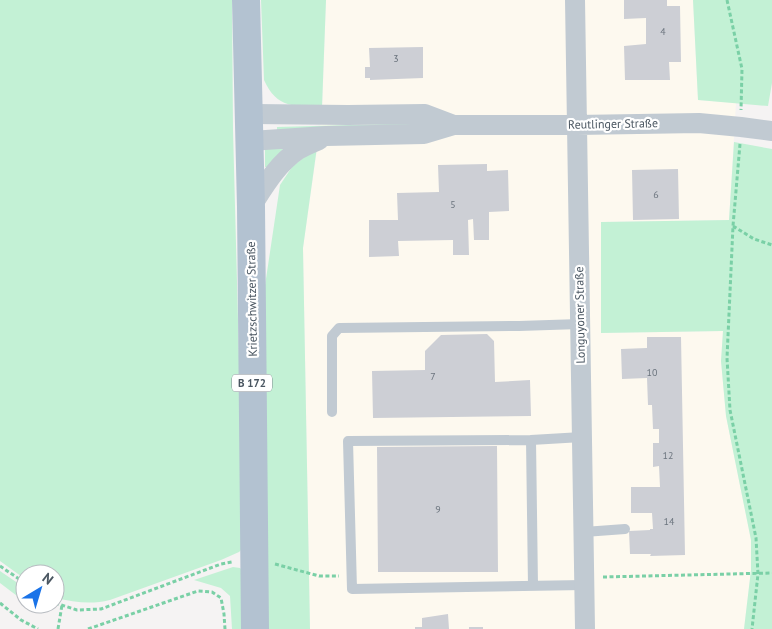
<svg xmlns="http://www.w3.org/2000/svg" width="772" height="629" viewBox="0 0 772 629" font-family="'PT Sans',sans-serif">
<rect width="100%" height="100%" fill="#f5f3f3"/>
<!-- commercial -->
<path fill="#fdf9ef" d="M326,0H693L698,100L736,103L729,220L601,222V333L723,331L721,361L726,416L751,540V570L744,629H310L303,248L322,114Z"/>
<!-- green -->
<path fill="#c3f1d5" d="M0,0H232L233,130L244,547L239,552L221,560L110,600C90,605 75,602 55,598V574H25V579L0,561Z
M261,0H326L322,107C295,106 277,109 264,80Z
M693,0H772V83L768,106L698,100Z
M423,123V127L277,130V127Z
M734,142L772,149V629H744L751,570V540L726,416L721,361L723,331L601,333V222L729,220Z
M317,147L303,248L310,629H267L263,299L280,185L292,167Z
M284,148L267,167H265V149Z
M233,567L240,568L245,573L246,629H232L230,596L221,588L194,580Z
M0,571L25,588V602L0,583Z"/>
<!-- building -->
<path fill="#cdcfd5" d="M624,0H667V6H680L681,62H669L670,80H625L624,46L646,44V18L624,19Z
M423,47V78L370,80V78H365V67H370L369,48Z
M487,164V171L508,170L509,211L489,212V240H474L473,219L468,220L469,255H453V240L398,241L399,256L369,257V220H398L397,193L439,192L438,165Z
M678,169L679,219L633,220L632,170Z
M487,334L494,341L495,382L530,380L531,416L373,418L372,371L425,370V351L441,335Z
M647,337H681L685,555L650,556L651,554H630L629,531L650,530V529H653L652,513H631V487H660L659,466L653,467V443H659V429H653L652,405H648L647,378L622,379L621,349L647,348Z
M497,446L498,572H378L377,447Z
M448,614L449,629H415V627H422V618Z
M469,627H483V629H469Z"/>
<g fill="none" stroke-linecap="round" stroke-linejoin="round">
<!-- path -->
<path stroke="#7ad0a6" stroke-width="3" stroke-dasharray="4 2.5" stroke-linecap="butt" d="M727,0L742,69L741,110
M740,144L733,226L727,358L730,410L756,538L758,574L752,629
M733,226L754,239L772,245
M275,564L319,576H339
M0,566L25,583
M603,577L772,573
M0,603L21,620L38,629
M55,603L77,610L101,609L221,564L232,562
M58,629L62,605
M88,629L198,591L212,592L221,598L224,614L225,629"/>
<!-- lane -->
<path stroke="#c1cad2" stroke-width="10" d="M332,412V336L339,328L519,326L580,324
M531,440L582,437
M584,532L625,529
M533,586L531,440L348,441L352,589L584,585"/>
<!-- street -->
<path stroke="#c1cad2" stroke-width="20" d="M575,0L585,629
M248,114L348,115L425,114L454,125
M249,141L326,136L424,134L454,125H577L699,123L741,127L772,131
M251,207C264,187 277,164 298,150C304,146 312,143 319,140"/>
<!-- primary -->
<path stroke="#b3c2d1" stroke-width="28" d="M246,0L251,207L255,629"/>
</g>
<g text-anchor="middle" stroke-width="4.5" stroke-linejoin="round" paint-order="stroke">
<!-- number labels -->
<g font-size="10" fill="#6b747e">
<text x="663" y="35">4</text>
<text x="396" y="62">3</text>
<text x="656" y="198">6</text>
<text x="453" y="208">5</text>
<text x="652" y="376">10</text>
<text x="433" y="380">7</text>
<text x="668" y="459">12</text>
<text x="438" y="513">9</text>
<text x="669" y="525">14</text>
</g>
<!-- shield labels -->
<rect fill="#fff" stroke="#808990" stroke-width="1" x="232" y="374.5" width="40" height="17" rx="4"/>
<g font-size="11" font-weight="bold" fill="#4a5661">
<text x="252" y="387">B 172</text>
</g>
<!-- street labels -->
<g font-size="12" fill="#4a5661" stroke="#fff">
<text transform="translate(613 124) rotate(-1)" y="4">Reutlinger Straße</text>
<text transform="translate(252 299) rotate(-91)" y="4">Krietzschwitzer Straße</text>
<text transform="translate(580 315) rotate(-91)" y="4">Longuyoner Straße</text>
</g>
</g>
<!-- north arrow -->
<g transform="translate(40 589) rotate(38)"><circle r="24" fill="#ffffff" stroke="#b7bbc0"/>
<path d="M0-4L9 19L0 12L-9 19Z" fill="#1a73e8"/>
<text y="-8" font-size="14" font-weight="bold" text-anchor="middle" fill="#4a5661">N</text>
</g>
</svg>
